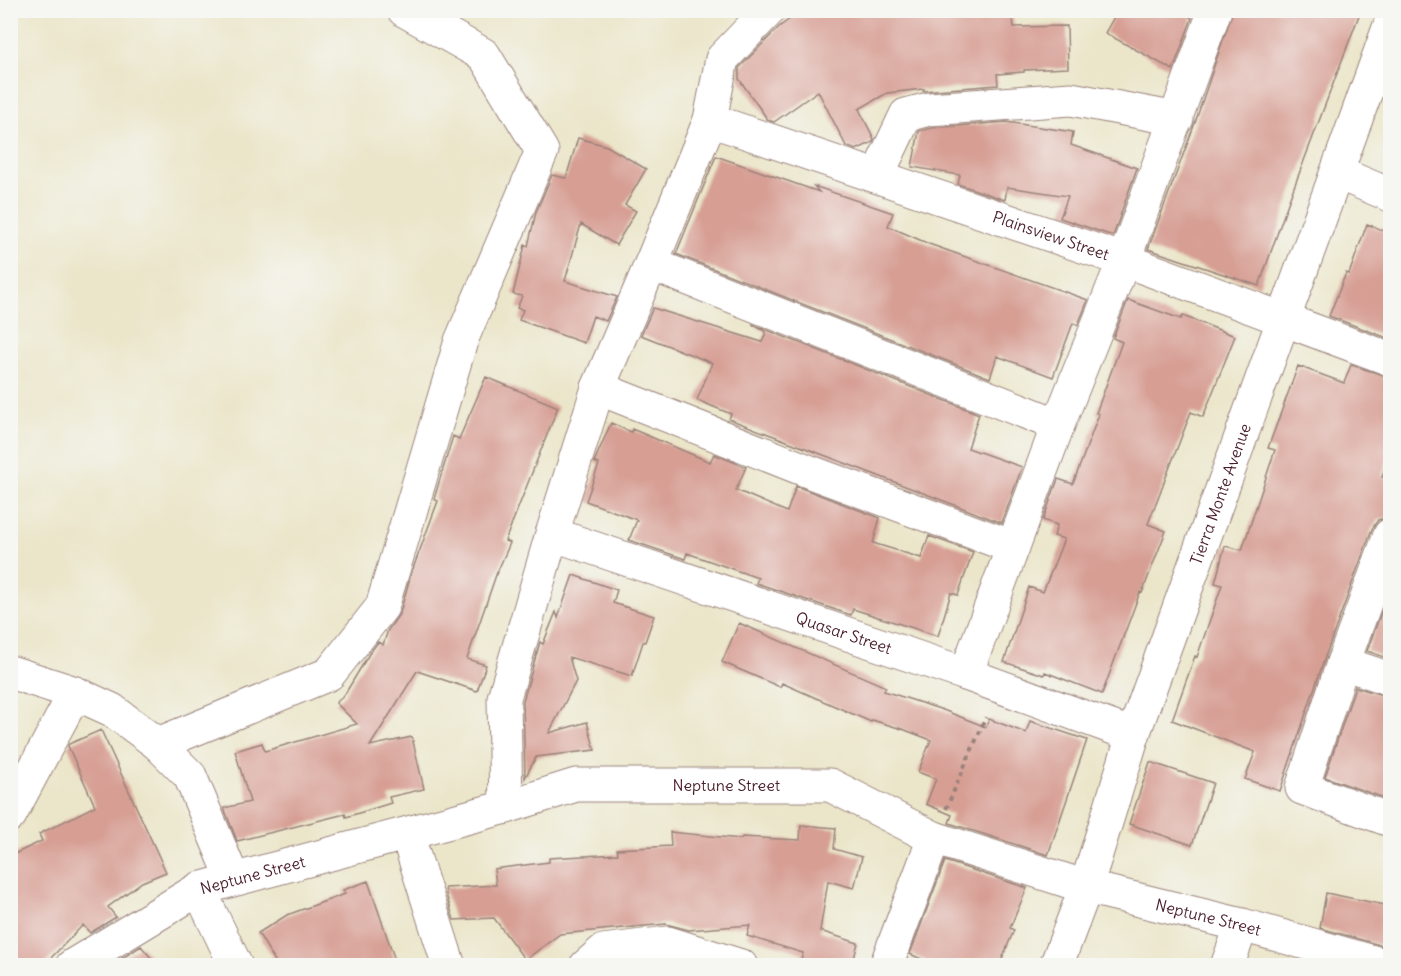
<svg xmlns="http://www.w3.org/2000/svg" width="1401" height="976" viewBox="0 0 1401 976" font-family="Delius,sans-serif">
<rect width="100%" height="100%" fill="#f6f6f2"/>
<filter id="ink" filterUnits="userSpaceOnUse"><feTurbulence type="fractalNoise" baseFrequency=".0167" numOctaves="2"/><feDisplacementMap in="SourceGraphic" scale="12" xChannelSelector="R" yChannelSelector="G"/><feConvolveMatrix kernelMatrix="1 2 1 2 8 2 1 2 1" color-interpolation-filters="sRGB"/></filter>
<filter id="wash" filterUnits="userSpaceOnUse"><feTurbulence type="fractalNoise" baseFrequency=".008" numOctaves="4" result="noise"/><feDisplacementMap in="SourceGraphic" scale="24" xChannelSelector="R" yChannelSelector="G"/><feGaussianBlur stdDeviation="1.35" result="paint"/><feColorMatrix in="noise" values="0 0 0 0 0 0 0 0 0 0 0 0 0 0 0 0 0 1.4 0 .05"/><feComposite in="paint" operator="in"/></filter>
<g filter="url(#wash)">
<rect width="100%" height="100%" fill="#ebe6ca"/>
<g id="blocks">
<!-- building -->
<path fill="#d79f94" d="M802,10H1012L1014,27L1067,26L1068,68L1024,70V72L997,74L998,85L923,91L924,89L887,93L859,109L874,139L873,142L856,150L846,146L818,91L774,122L768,120L739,79V68L779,27Z
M1118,10H1179L1192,18L1173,70L1105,33Z
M1233,10H1361L1288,203L1259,286L1148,249L1195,123Z
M1006,122L1073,132L1071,145L1137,168L1113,236L1060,218L1068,196L1007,187L1005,200L958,184L960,175L912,167L919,131L932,128Z
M578,138L607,146L646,169L625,205L636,211L616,245L581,224L565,281L617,297L606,321L593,316L584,343L519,320L523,310L517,308L522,296L513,294L525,245L528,246L536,212L552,175L566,178Z
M716,156L819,192L814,186L893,213L888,226L929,244L1088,300L1078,325L1073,323L1053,377L997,356L990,378L676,254Z
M1367,224L1390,233V339L1329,316L1346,273L1349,274Z
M1128,300L1181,319L1183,316L1235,336L1203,417L1191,412L1161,490L1148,524L1166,531L1142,593L1140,592L1102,694L1045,672L1044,675L1004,662L1029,587L1043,592L1064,539L1054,536L1057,525L1043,520L1058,479L1073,484L1099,414L1096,413L1122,342L1113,338Z
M653,308L762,342L766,332L752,324L979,414L968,448L1022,467L1002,523L729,419L731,414L697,400L712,363L641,335Z
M1351,365L1390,377V453L1382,477L1390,479V517L1378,520L1372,529L1325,657L1280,791L1245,779L1255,752L1172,720L1195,656L1197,657L1222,585L1215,583L1225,546L1242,550L1275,450L1268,448L1298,366L1344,383Z
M486,377L558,407L505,541L510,543L496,575L467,659L486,665L477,691L417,671L370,746L412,737L424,789L389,797L391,803L346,817L345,814L237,841L224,808L250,802L235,751L262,743L265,751L357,724L336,703L345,694L369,654L378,642L383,645L388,630L400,613L411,574L438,501L434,499L453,436L459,439Z
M611,423L631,432L632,429L710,462L714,454L746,467L736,490L787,512L796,486L880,518L873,543L921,558L929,536L973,552L958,595L951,593L938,636L853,609L851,615L756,583L758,578L687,553L685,559L629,540L637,520L586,501L599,464L594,462Z
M573,575L617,590L613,603L654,616L645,642H643L632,676L569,657L576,681L549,733L587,722L595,750L536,757L525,778L523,701L540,642L543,644L556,612L558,618Z
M1390,588V659L1367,651Z
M739,623L886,687L884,691L943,710L986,727L989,719L1026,733L1030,721L1087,740L1048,855L949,823L952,815L926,804L936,779L918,772L931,740L905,730L872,720L871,722L782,683L780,687L722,662Z
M1355,687L1390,697V800L1325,777Z
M101,730L166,872L142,882L108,907L116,917L90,933L83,925L43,966H10V856L42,841L39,834L95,806L68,746L69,744Z
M1150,762L1213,783L1192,845L1129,824Z
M801,825L836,828L834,849L862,857L854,888L828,881L820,931L858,943L852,966H823L801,960L803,953L747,936L750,925L689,930L666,924L560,934L525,960L494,918L454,920L446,894L445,888L496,885L494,869L549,862V858L618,854L617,849L671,846L670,832L741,839L742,837L800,840Z
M945,861L1027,888L1010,928L1014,930L999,966H937L910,954Z
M368,881L397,966H278L258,933L287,915L345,894L343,890Z
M1326,893L1390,906V948L1320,928Z
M141,946L158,966H119L116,962Z"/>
</g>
</g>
<g filter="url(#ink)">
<use href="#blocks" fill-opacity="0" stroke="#9a827a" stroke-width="1.5"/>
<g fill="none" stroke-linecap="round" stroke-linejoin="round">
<!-- minor casing -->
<g stroke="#9a827a" stroke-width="35">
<g id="minor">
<path id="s1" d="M710,120L1124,260L1390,359"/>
<path d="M1338,173L1390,195"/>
<path d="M877,176L906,115L929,109L1071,99L1177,119"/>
<path d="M651,264L1058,425"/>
<path d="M598,388L813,473L1013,547"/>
<path id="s2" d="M552,534L966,674L1133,735"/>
<path d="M1390,535L1343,663L1302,788L1390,820"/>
<path d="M1343,663L1390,679"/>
<path d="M10,672L75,693L112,710L158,744L190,776L233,879"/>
<path d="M966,674L1058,425L1124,260L1215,10"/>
<path d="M158,744L329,674L382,607L461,341L542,151L484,55L404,10"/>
<path d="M506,807L504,698L552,534L598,388L651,264L710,120L722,59L769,10"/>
<path d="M10,815L75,693"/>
<path d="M407,834L449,966"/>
<path d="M199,889L236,966"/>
<path id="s3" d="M72,966L199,889L506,807L576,785H830L934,838L1086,887L1242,925L1387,966"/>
<path d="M586,966L603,951L668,943L741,966"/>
<path d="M886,966L934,838"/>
<path id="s4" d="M1056,966L1086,887L1133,735L1390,25"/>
<path d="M1227,966L1242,925"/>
</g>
</g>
<!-- path -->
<path stroke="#9a827a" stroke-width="4" stroke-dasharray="4.5 4.5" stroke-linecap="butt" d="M946,809L986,717"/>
<!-- minor -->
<use href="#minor" stroke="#fff" stroke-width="33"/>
</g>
</g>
<g text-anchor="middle" stroke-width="6" stroke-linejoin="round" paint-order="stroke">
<!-- street labels -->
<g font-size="16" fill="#4a1f2b" stroke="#f6f6f2">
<text dy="6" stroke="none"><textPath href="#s1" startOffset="360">Plainsview Street</textPath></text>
<text dy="6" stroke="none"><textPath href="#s4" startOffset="500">Tierra Monte Avenue</textPath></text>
<text dy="6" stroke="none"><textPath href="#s2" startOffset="308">Quasar Street</textPath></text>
<text dy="6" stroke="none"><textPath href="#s3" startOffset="690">Neptune Street</textPath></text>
<text dy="6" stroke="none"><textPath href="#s3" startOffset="204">Neptune Street</textPath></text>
<text dy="6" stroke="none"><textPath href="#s3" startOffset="1196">Neptune Street</textPath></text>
</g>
</g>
<!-- margin -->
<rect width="1401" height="976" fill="none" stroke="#f6f6f2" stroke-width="36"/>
</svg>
